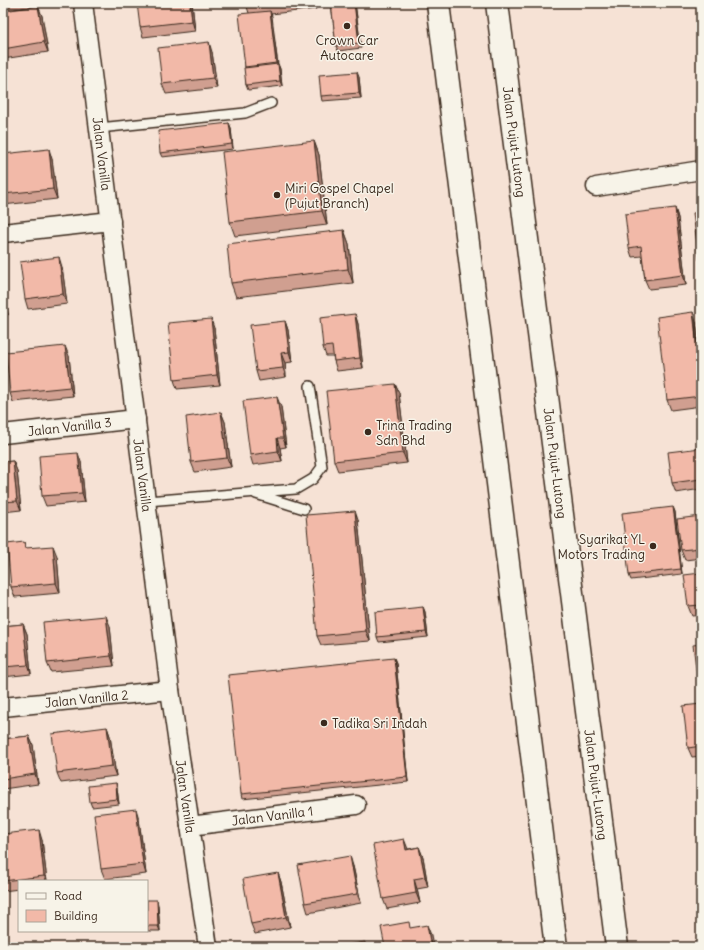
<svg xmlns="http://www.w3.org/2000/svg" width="704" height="950" viewBox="0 0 704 950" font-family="Delius,sans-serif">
<rect width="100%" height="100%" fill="#f6e2d5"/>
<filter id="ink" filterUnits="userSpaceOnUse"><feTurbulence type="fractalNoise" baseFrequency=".025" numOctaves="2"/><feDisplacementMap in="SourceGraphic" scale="8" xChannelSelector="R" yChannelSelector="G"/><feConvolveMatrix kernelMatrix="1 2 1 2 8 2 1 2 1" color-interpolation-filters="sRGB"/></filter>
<g filter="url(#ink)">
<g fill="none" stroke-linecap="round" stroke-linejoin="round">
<!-- service casing -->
<g stroke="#3b2a1e" stroke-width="12">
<path id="service" d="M99,128L245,113L271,103
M256,494L304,509
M147,501L296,489L313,479L322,467L310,386"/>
</g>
<!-- minor casing -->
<g stroke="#3b2a1e" stroke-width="21">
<g id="minor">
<path id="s1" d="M83,3L170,690L208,947"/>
<path d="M596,187L701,170"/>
<path d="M3,233L111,221"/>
<path id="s2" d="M3,434L136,419"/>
<path id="s3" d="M3,707L170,690"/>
<path id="s4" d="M190,826L356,805"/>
</g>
</g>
<!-- trunk casing -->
<g stroke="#3b2a1e" stroke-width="25">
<g id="trunk">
<path d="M438,3L556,947"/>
<path id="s5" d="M497,3L617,947"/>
</g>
</g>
<!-- service -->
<use href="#service" stroke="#f7f3e8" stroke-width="9"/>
<!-- minor -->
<use href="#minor" stroke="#f7f3e8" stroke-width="18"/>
<!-- trunk -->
<use href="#trunk" stroke="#f7f3e8" stroke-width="22"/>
</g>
<!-- wall -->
<path fill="#d09f90" stroke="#3b2a1e" d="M3,3H37L38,6L3,11Z
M192,3L195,31L143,37L140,27Z
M247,3H315L316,9L271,14L278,64L280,69L282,86L248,90L246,85L245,67L249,13L247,7Z
M331,3H355L361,48L338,51L336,46Z
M38,6L42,16L48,52L3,59V11Z
M212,52L217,88L166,94L162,84Z
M359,77L361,98L322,101L321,96Z
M229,123L231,128L233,149L162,157L160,153Z
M314,141L319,155L327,225L235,236L230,222Z
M3,154L52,159L57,199L3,205Z
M675,208L678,218L686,285L649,289L645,280L642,256L632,257L629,248Z
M344,230L349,244L353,283L236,297L231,283Z
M62,267L67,304L28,309L25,299Z
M3,272L8,315H3Z
M355,314L358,324L363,368L337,371L334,361L333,356H326L323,347Z
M285,321L288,330L292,362L285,363L286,377L259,381L256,371Z
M696,322L701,360V406L671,410L667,400Z
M214,328L220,385L177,389L174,380Z
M69,356L73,396L13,402L10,393Z
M395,384L399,393L407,463L338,471L334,461Z
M281,407L286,447L280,448L282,461L253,465L250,455Z
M221,412L225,422L231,467L195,472L191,462Z
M701,448V489L676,493L672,483Z
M13,461L17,471L21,510L3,512V462Z
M81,462L85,502L46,506L42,496Z
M673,507L675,512L682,574L631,580L629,575Z
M701,516V558L685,560L681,550Z
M358,520L370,641L321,645L317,636Z
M24,542L26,548L57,556L60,593L15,597L11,587Z
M701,573V615L692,616L688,606Z
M423,607L425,612L428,637L379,642L377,637Z
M23,624L27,634L31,674L3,677V626Z
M110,626L114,666L51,672L47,663Z
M701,644V685L697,675Z
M394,658L396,663L408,782L242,799L241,794Z
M701,704V756L692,757L688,748Z
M107,727L110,736L116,776L61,783L57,773Z
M29,736L33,745L38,784L3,789V739Z
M116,783L117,788L119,804L92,807L90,802Z
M139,819L146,874L105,879L101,869Z
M3,834L42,840L47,881H19V889L3,891Z
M419,847L423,857L428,887L417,889L420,903L387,909L383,899L408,849Z
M353,866L361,903L308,913L305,903Z
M278,873L281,882L290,927L255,934L251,924Z
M147,900L158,905L160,931H148L147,928Z"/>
<!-- shaded-wall -->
<path fill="#a98276" stroke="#3b2a1e" d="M190,3H192L195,31L192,21Z
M313,3H315L316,9Z
M354,3H355L361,48L359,43Z
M38,6L42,16L48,52L44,42Z
M270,11L272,16L278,68L276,63Z
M209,42L212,52L217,88L213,78Z
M278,64L280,69L282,86L280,81Z
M357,72L359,77L361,98L359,93Z
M229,123L231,128L233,149L232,144Z
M314,141L319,155L327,225L322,211Z
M49,149L52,159L57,199L53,189Z
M675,208L678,218L686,285L683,275Z
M344,230L349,244L353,283L348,269Z
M59,257L62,267L67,304L63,294Z
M3,272V273L8,315L5,305L3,289Z
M693,312L696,322L701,360V379Z
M355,314L358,324L363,368L360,358Z
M211,319L214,328L220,385L217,375Z
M285,321L288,330L292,362L289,352Z
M65,346L69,356L73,396L70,387Z
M281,353L285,363L286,377L283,368Z
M395,384L399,393L407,463L403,453Z
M277,397L281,407L286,447L283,438Z
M221,412L225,422L231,467L227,458Z
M277,438L280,448L282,461L278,451Z
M78,453L81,462L85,502L82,493Z
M13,461L17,471L21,510L17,501Z
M673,507L675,512L682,574L681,569Z
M355,511L358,520L370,641L366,631Z
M53,546L57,556L60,593L56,583Z
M423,607L425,612L428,637L426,632Z
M106,616L110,626L114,666L111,656Z
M23,624L27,634L31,674L28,665Z
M394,658L396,663L408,782L407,777Z
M107,727L110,736L116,776L112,766Z
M29,736L33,745L38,784L35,774Z
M116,783L117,788L119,804L117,799Z
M136,809L139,819L146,874L143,864Z
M39,830L42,840L47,881H46L44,876Z
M404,839L408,849L409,859L406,850Z
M419,847L423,857L428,887L425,877Z
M350,856L353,866L361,903L357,894Z
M278,873L281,882L290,927L286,917Z
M414,879L417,889L420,903L416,893Z
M157,900L158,905L160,931L158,926Z
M427,925L431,935L433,947H431Z"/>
<!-- building -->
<path fill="#f2b9a8" stroke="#3b2a1e" d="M137,3H190L192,21L140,27Z
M247,3H283L247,7Z
M331,3H354L359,43L336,46Z
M38,6L44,42L3,49V11Z
M270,11L276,63L245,67L239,14Z
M209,42L213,78L162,84L158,48Z
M278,64L280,81L246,85L244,68Z
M357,72L359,93L321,96L319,75Z
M229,123L232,144L160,153L158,131Z
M314,141L322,211L230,222L222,152Z
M49,149L53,189L3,194V154Z
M675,208L683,275L645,280L641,246L629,248L625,214Z
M701,212V260H699L693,213Z
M344,230L348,269L231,283L227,244Z
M59,257L63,294L25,299L20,262Z
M3,289L5,305H3Z
M693,312L701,379V396L667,400L657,317Z
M355,314L360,358L334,361L332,346L323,347L320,318Z
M211,319L217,375L174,380L168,323Z
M285,321L289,352L281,353L283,368L256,371L250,325Z
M65,346L70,387L10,393L6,352Z
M395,384L403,453L334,461L326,391Z
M277,397L283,438H277L278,451L250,455L243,401Z
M221,412L227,458L191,462L186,417Z
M701,448V479L672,483L668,452Z
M78,453L82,493L42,496L39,456Z
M13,461L17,501L3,502V462Z
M673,507L681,569L629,575L622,513Z
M355,511L366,631L317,636L306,515Z
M701,516V548L681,550L677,519Z
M24,542L25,548L53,546L56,583L11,587L7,544Z
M701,573V605L688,606L684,575Z
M423,607L426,632L377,637L375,612Z
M106,616L111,656L47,663L43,622Z
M23,624L28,665L3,667V626Z
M701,644V675H697L693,645Z
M394,658L407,777L241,794L228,675Z
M701,704V746L688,748L683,706Z
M107,727L112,766L57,773L52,734Z
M29,736L35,774L3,779V739Z
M116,783L117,799L90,802L88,786Z
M136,809L143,864L101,869L94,814Z
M39,830L44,876L3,881V834Z
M404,839L406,850L419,847L425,877L414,879L416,893L383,899L373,845Z
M350,856L357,894L305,903L298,865Z
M278,873L286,917L251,924L243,879Z
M147,900H157L158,926H147Z
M409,922L410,928L427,925L431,947H385L381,927Z
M365,942V947H334Z
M292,944V947H279Z"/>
</g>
<!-- markers -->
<g fill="#3b2a1e" stroke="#f7f3e8" stroke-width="1.5">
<circle cx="347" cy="26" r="4"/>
<circle cx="277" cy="195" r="4"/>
<circle cx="368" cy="432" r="4"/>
<circle cx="653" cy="546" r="4"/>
<circle cx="324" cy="723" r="4"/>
</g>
<g text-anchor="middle" stroke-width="3" stroke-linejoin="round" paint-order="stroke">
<!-- poi labels -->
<g font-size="13" fill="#3b2a1e" stroke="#f7f3e8" text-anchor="start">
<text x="347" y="45" text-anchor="middle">Crown Car<tspan x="347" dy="15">Autocare</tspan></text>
<text x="285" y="193">Miri Gospel Chapel<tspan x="285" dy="15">(Pujut Branch)</tspan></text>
<text x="376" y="430">Trina Trading<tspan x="376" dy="15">Sdn Bhd</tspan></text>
<text x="645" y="544" text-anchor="end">Syarikat YL<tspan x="645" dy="15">Motors Trading</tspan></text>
<text x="332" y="728">Tadika Sri Indah</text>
</g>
<!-- street labels -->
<g font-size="13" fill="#3b2a1e" stroke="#f7f3e8">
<text dy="5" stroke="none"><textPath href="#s5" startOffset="140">Jalan Pujut-Lutong</textPath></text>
<text dy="5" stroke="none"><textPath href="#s1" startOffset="152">Jalan Vanilla</textPath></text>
<text dy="5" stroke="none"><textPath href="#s2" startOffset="67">Jalan Vanilla 3</textPath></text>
<text dy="5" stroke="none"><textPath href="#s5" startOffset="464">Jalan Pujut-Lutong</textPath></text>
<text dy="5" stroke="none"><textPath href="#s1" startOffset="476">Jalan Vanilla</textPath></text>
<text dy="5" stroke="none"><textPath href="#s3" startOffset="84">Jalan Vanilla 2</textPath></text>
<text dy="5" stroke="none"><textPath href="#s5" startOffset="788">Jalan Pujut-Lutong</textPath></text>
<text dy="5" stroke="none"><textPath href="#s1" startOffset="800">Jalan Vanilla</textPath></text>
<text dy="5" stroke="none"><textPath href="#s4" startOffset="83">Jalan Vanilla 1</textPath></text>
</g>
</g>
<!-- margin -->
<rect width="704" height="950" fill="none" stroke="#f7f3e8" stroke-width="16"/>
<rect x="8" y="8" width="688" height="934" fill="none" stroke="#3b2a1e" stroke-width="1.5" filter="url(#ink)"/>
<!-- legend -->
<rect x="18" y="880" width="130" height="52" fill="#f7f3e8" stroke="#aca397"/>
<rect x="26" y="893" width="20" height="6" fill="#f7f3e8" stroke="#aca397"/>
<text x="54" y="900" font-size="12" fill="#3b2a1e">Road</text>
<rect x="26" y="910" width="20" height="12" fill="#f2b9a8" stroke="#aca397"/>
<text x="54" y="920" font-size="12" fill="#3b2a1e">Building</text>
</svg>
